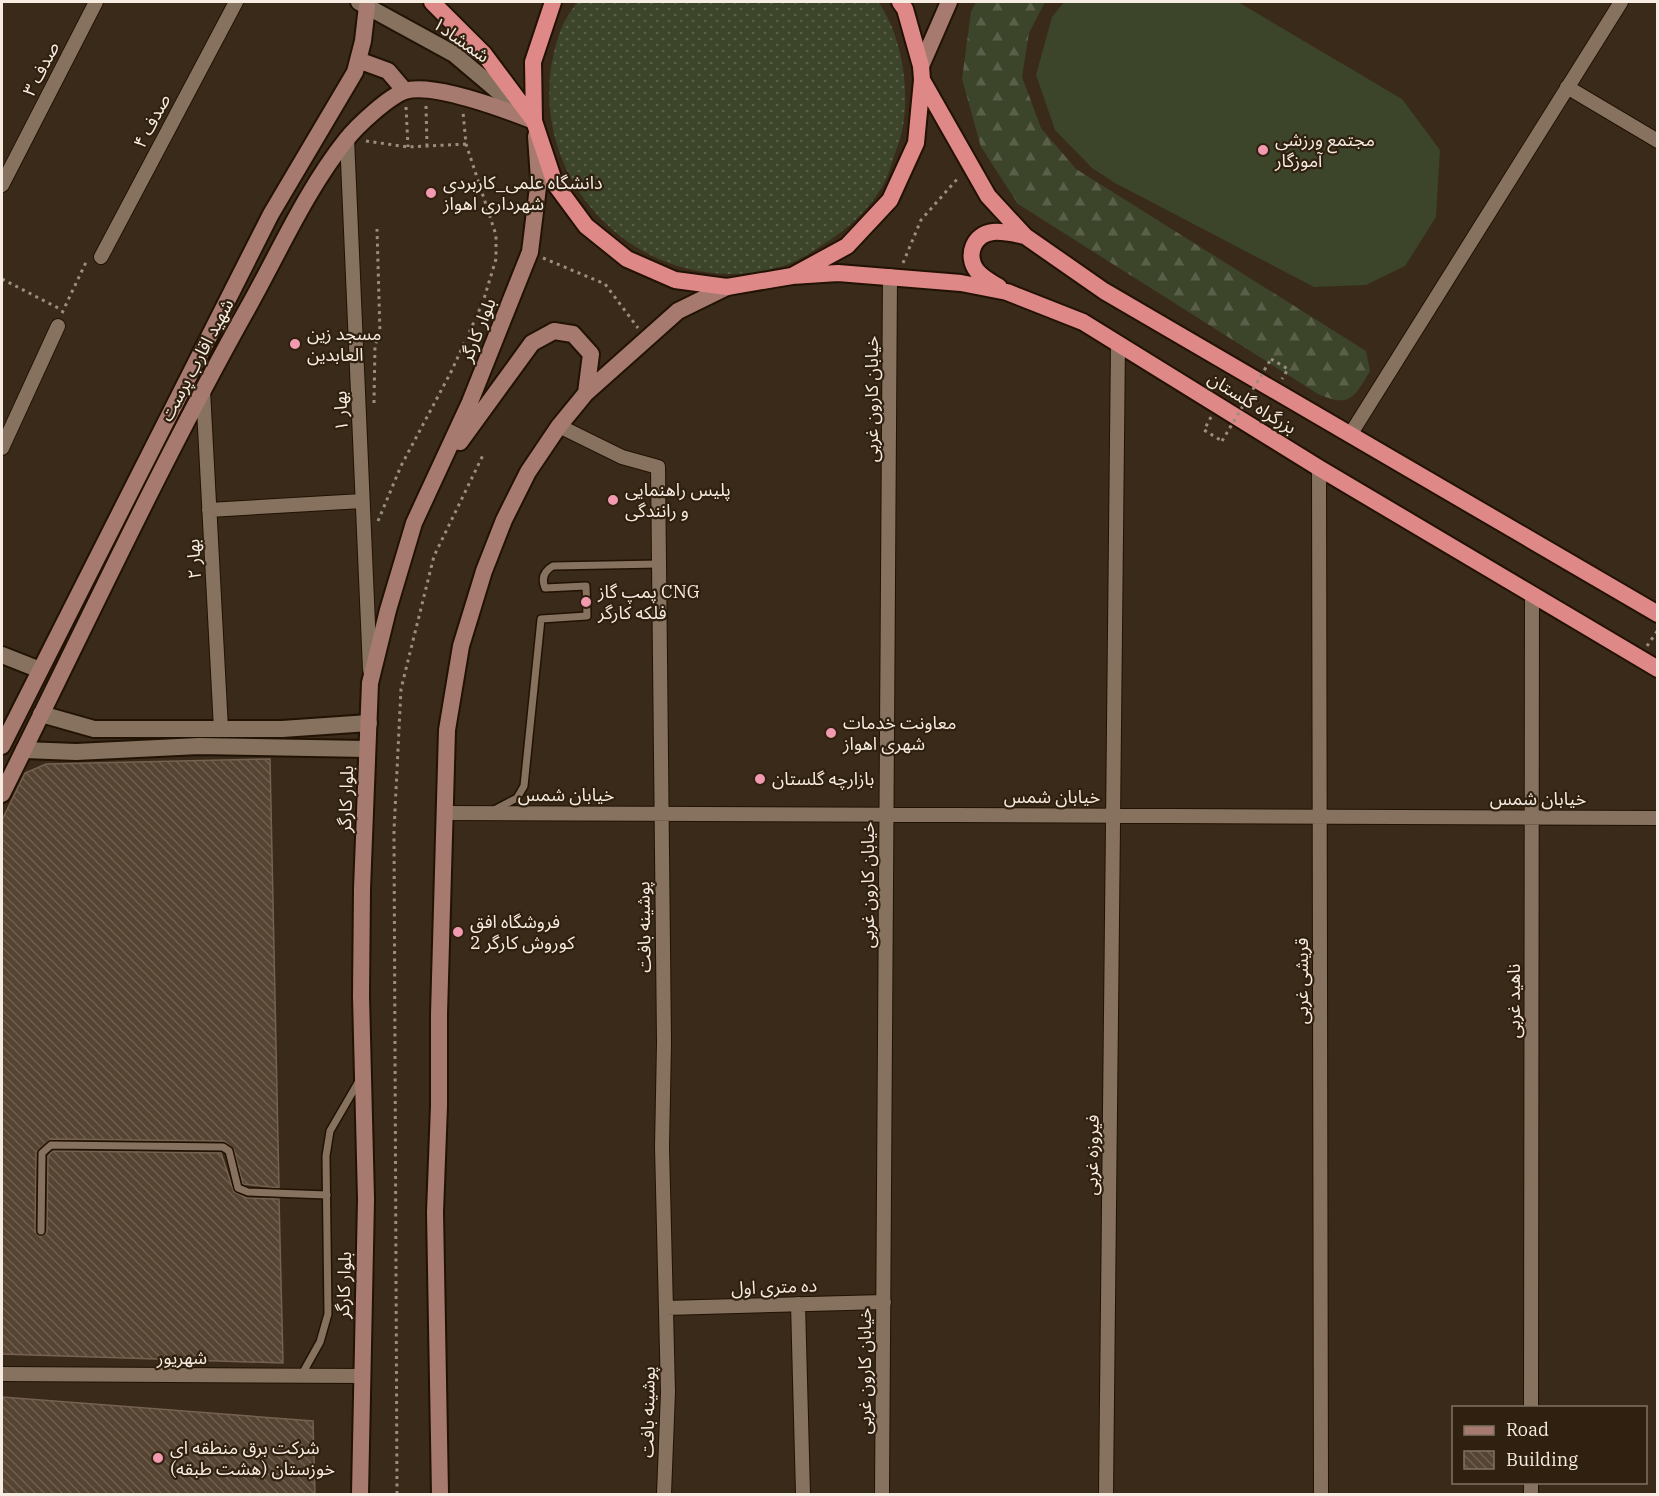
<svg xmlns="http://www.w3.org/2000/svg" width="1659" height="1496" viewBox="0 0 1659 1496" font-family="'IBM Plex Serif','Noto Sans Arabic',serif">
<defs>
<pattern id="grass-dots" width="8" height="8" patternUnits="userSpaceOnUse" patternTransform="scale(1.5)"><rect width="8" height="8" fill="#3c4429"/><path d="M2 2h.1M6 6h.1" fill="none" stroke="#595f48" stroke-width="1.8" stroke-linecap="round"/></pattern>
<pattern id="forest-firs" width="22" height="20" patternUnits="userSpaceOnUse" patternTransform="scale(1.5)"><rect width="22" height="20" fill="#3c4429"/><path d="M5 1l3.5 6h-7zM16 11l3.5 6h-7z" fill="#595f48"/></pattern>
<pattern id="building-back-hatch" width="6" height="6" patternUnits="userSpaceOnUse" patternTransform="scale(1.5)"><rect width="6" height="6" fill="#564433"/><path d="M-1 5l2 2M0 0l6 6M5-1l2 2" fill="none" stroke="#6f5f50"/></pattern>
</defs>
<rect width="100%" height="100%" fill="#3a2a19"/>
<!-- grass -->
<path fill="url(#grass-dots)" d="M577,2H878C904,36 913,105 898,145C893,159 889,175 882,187C867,213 841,234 816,249C808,254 798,261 789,264C644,313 508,172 561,29C565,19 572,10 577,2Z"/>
<!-- forest -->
<path fill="url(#forest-firs)" d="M976,2H1045L1029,33L1022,77L1041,128L1076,169L1366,351L1370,371C1354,398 1350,408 1318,394L1018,204L981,147L962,79L971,12Z"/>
<!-- garden -->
<path fill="#3c4429" d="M1064,2H1238L1402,99L1440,150L1436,217L1405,266L1366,285L1314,287L1115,183L1092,168L1055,130L1036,75L1052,17Z"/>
<!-- building -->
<path fill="url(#building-back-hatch)" stroke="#75614f" stroke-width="1.5" d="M270,759L279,1188L243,1184L234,1150L224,1141L51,1139L36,1152L35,1231L40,1237L47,1232L48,1156L53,1151L221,1153L234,1192L247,1198L279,1199L283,1363L2,1354V820L25,773L46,764Z
M2,1397L313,1421L315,1494H2Z"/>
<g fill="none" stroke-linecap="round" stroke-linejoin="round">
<!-- service casing -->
<g stroke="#211203" stroke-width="10">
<path id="service" d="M494,810L517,798L524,786L541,619L587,616L586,586L545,588C541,578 544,571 553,566L659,564
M41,1231L42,1153L51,1145L223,1147L229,1151L238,1188L248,1192L327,1195
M301,1376L320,1342L328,1314L326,1156L330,1131L359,1081"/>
</g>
<!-- minor casing -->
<g stroke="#211203" stroke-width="16">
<path id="minor" d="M1567,87L1658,141
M347,138L370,670
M2,185L96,2
M101,257L236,2
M203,390L221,729
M559,426L622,457L658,467L664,1043L662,1147L668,1392L664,1494
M1350,435L1621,2
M2,448L58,326
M1319,468L1321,1494
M209,510L362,501
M446,813L1658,818
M798,1304L803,1494
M666,1308L884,1302
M2,1374L363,1376
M1531,1408L1532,595
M882,1494L890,276
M1106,1494L1118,343
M1531,1494V1482"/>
</g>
<!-- tertiary casing -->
<g stroke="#211203" stroke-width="20">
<path id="tertiary" d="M359,2L454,54L524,113
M2,655L40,670
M41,714L94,729H282L369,723
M24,750L76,752L199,746L367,749"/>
</g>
<!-- secondary casing -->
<g stroke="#211203" stroke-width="20">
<path id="secondary" d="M358,60L388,71L405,91
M921,66L949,2
M460,442L532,343L554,331L573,334L591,354L586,393
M2,746L271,214L355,72L363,41L367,6
M2,794C84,630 160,464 250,304C280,250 307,189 346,140C357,126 388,97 405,91C432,82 506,110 534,121
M360,1494L366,1199L361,996L362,889L370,683L388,610L414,523L470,402L530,252L539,179L536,136
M440,1494L435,1212L439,1106V1014L447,730L461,646L484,571L504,520L528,472L559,426L586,393L678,311L727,287"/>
</g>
<!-- trunk casing -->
<g stroke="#211203" stroke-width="20">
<path id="trunk" d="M432,2L484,54L534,121
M553,2L533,62L534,121L555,184L586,226L627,259L675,280L727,287L792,276L847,246L890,200L916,143L922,80L921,66L905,9L900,2
M922,80L988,196L1025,236L1104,291L1658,614
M792,276L838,273L961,283L1007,292L1083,322L1319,468L1658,669
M999,287C992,283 983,278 977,271C965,255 974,234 993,232C1004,231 1015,234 1025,236"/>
</g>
<!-- path -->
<path stroke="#9b8e80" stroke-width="3" stroke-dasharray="3 4.5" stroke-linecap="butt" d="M426,106L427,146
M406,107L408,147
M366,141L408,147L466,144
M543,258L605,284L638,328
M903,263L921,220L959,177
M2,279L62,310
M62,313L87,260
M1271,359L1288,369L1282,379
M374,403L375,345L380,334L377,229
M1211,417L1204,430L1222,441
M378,521L401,466L452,370L483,302L496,259V235L466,144L463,112
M1647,646L1658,630
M397,1494L394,831L401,689L434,556L484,453"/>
<!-- service -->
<use href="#service" stroke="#86725f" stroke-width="7"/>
<!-- minor -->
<use href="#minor" stroke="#86725f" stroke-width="14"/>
<!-- tertiary -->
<use href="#tertiary" stroke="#86725f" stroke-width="16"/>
<!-- secondary -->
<use href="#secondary" stroke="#a77a6f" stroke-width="16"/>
<!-- trunk -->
<use href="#trunk" stroke="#df8888" stroke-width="16"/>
<!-- path-bridge -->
<path stroke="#9b8e80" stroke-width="3" stroke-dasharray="3 4.5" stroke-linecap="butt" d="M1222,441L1271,359"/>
</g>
<!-- markers -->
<g fill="#f29aaf" stroke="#30200f" stroke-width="2">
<circle cx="1263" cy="150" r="6"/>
<circle cx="431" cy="193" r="6"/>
<circle cx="295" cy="344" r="6"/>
<circle cx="613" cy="500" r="6"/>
<circle cx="586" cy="602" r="6"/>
<circle cx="831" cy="733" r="6"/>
<circle cx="760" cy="779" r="6"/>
<circle cx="458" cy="932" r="6"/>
<circle cx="158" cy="1458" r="6"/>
</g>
<g text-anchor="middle" stroke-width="4.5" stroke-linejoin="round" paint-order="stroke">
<!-- street labels -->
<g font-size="18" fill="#f7ece2" stroke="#30200f">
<text transform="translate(461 40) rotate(35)" y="6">شمشاد۱</text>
<text transform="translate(41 69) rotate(-63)" y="6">صدف ۳</text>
<text transform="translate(152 121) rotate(-62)" y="6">صدف ۴</text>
<text transform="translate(478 330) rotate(-68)" y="6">بلوار کارگر</text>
<text transform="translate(197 360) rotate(-62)" y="6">شهید اقارب پرست</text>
<text transform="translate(872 399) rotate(-90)" y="6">خیابان کارون غربی</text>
<text transform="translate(1252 403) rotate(32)" y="6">بزرگراه گلستان</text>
<text transform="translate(341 411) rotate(-92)" y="6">بهار ۱</text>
<text transform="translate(194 559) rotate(-93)" y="6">بهار ۲</text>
<text x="566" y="801">خیابان شمس</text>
<text x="1052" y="803">خیابان شمس</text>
<text transform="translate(346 799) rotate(-88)" y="6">بلوار کارگر</text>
<text x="1538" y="805">خیابان شمس</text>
<text transform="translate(868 885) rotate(-90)" y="6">خیابان کارون غربی</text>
<text transform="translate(644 927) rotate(-91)" y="6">پوشینه بافت</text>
<text transform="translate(1302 981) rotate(-90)" y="6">قریشی غربی</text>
<text transform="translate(1514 1001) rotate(-90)" y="6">ناهید غربی</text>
<text transform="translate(1092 1155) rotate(-89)" y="6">فیروزه غربی</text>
<text transform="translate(344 1285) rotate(-88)" y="6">بلوار کارگر</text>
<text transform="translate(774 1287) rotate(-2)" y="6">ده متری اول</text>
<text x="182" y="1364">شهریور</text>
<text transform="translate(865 1371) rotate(-90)" y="6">خیابان کارون غربی</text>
<text transform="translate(648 1412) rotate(-89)" y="6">پوشینه بافت</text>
</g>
<!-- poi labels -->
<g font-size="18" fill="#f7ece2" stroke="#30200f" text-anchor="start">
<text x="1275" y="146">مجتمع ورزشی<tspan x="1275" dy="21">آموزگار</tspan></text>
<text x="443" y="189">دانشگاه علمی_کاربردی<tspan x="443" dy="21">شهرداری اهواز</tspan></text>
<text x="307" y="340">مسجد زین<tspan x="307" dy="21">العابدین</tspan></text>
<text x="625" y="496">پلیس راهنمایی<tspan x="625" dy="21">و رانندگی</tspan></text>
<text x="598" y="598">پمپ گاز CNG<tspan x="598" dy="21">فلکه کارگر</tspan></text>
<text x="843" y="729">معاونت خدمات<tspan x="843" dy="21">شهری اهواز</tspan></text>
<text x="772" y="785">بازارچه گلستان</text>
<text x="470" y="928">فروشگاه افق<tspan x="470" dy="21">کوروش کارگر 2</tspan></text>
<text x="170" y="1454">شرکت برق منطقه ای<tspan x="170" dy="21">خوزستان (هشت طبقه)</tspan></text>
</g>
</g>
<!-- border -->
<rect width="1659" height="1496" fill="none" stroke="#f7ece2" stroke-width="6"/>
<!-- legend -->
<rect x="1452" y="1406" width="195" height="78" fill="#30200f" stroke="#807263" stroke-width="1.5"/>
<rect x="1464" y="1426" width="30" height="9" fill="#a77a6f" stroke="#807263" stroke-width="1.5"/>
<text x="1506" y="1436" font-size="18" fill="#f7ece2">Road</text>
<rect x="1464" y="1451" width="30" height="18" fill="url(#building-back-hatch)" stroke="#807263" stroke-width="1.5"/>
<text x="1506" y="1466" font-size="18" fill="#f7ece2">Building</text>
</svg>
